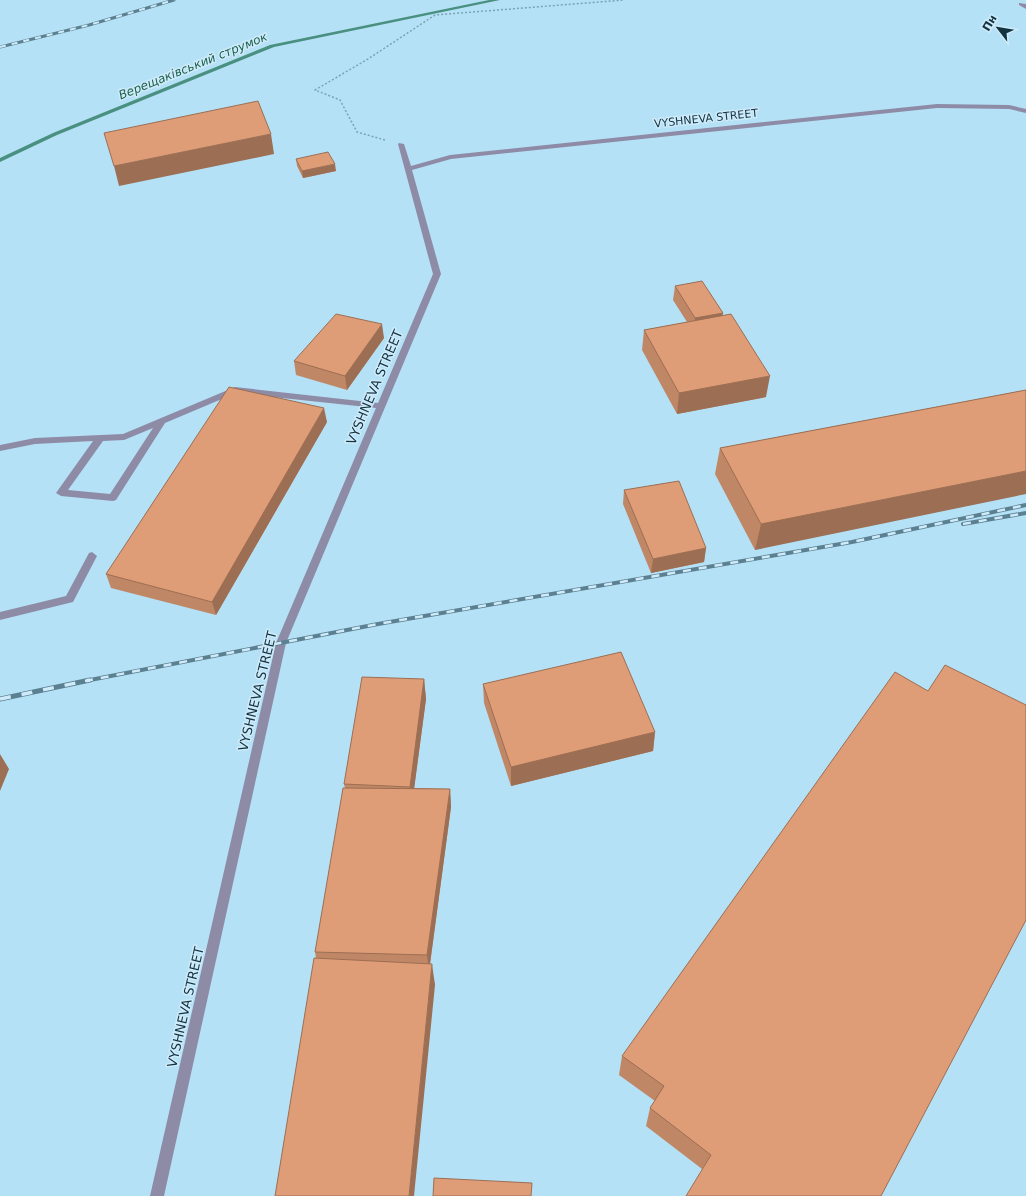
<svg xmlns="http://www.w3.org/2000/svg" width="1026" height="1196" viewBox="0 0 1026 1196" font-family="'DejaVu Sans',sans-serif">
<rect width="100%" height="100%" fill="#b5e1f6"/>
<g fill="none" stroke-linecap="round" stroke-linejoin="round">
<!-- stream -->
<path fill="#4a9081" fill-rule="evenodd" d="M489,0H500L274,47L57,135L0,162V158L53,133L270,45Z"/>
<!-- path -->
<path stroke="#7ba3b6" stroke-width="1.5" stroke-dasharray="2 2" stroke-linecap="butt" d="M385,140L357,132L340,100L315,90L368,59L435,15L624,0"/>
<!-- minor -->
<path fill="#8e8ba7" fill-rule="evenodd" d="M1019,3L1026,4V9L1019,5Z
M937,104L1009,105L1026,109V113L1009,109L937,108L451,159L412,170L441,274L286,643L164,1196H150L276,643L376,408L236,393L165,423L116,500L113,501L61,496L56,493L93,441L35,444L0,451V445L35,438L123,434L235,387L378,403L433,274L398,144L399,143L404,144L411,166L450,155ZM153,428L110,494L68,490L103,441L124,440Z
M92,552L97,556L73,602L0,620V612L66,596L89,553Z"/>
<!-- rail-far2 casing -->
<g stroke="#5b8091" stroke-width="3">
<path id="rail-far2" d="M0,47L89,25L174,0"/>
</g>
<!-- rail-far1 casing -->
<g stroke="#5b8091" stroke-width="4">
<path id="rail-far1" d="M963,524L1026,513
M85,681L378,624L852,542L1026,505"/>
</g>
<!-- rail casing -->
<g stroke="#5b8091" stroke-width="5">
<path id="rail" d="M0,699L90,680"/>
</g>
<!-- rail-far2 -->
<use href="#rail-far2" stroke="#cfebfa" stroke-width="2" stroke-dasharray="6" stroke-linecap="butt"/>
<!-- rail-far1 -->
<use href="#rail-far1" stroke="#cfebfa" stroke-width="2.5" stroke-dasharray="8" stroke-linecap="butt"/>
<!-- rail -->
<use href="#rail" stroke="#cfebfa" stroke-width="3.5" stroke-dasharray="11" stroke-linecap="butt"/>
</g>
<!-- wall -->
<path fill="#c08766" d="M296,159L336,171L303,178L297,166Z
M675,286L723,316L766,397L677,414L642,350L644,330L687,322L673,300Z
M384,338L347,390L296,375L294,361Z
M1026,390L755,550L715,474L720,448Z
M327,422L216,615L111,588L106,574Z
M624,490L706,548L704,562L651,573L623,504Z
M424,679L426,699L414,788L450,789L451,807L430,964L435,985L316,958L315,952L345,788L344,784Z
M483,684L655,732L653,751L511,786L484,703Z
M928,691L1026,705L702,1169L646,1126L650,1108L655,1101L619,1075L622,1056Z"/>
<!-- shaded-wall -->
<path fill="#9c6e53" d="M271,134L274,154L119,186L114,166Z
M335,164L336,171L303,178L302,171Z
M723,313L721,327L693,332L695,318Z
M382,324L384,338L347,390L345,376Z
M770,376L766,397L677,414L679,393Z
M324,408L327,422L216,615L212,602Z
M1026,471V494L755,550L761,524Z
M706,548L704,562L651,573L653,559Z
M424,679L426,699L412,805L410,787Z
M655,732L653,751L511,786V767Z
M0,754L9,769L0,791Z
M450,789L451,807L429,971L427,955Z
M432,964L435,985L414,1196H409Z"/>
<!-- building -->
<path fill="#df9d77" stroke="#9c6e53" d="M258,101L271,134L114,166L104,133Z
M328,152L335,164L302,171L296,159Z
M702,281L723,313L695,318L675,286Z
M336,314L382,324L345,376L294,361Z
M731,314L770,376L679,393L644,330Z
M229,387L324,408L212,602L106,574Z
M1026,390V471L761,524L720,448Z
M679,481L706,548L653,559L624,490Z
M621,652L655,732L511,767L483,684Z
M945,665L1026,705V920L881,1196H686L711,1155L650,1108L664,1086L622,1056L895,672L928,691Z
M362,677L424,679L410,787L344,784Z
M343,788L450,789L427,955L315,952Z
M314,958L432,964L409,1196H275Z
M434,1178L532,1183L531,1196H433Z"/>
<g text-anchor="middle" stroke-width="3" stroke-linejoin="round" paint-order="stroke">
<!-- far-street labels -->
<g font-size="11" fill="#133341" stroke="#cfebfa">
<text transform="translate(706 118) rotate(-6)" y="4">VYSHNEVA STREET</text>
</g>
<!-- far-water labels -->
<g font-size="12" font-style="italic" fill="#1d614d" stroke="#cfebfa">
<text transform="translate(193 66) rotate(-22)" y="4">Верещаківський струмок</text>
</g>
<!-- street labels -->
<g font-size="13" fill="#133341" stroke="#cfebfa">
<text transform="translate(374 387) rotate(-67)" y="5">VYSHNEVA STREET</text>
<text transform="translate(257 691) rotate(-76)" y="5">VYSHNEVA STREET</text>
<text transform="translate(185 1007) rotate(-77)" y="5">VYSHNEVA STREET</text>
</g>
</g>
<!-- north arrow -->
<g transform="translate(998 28) rotate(301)" stroke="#cfebfa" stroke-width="3" paint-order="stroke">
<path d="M0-3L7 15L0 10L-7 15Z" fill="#133341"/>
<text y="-6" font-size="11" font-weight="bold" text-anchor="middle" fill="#133341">Пн</text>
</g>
</svg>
